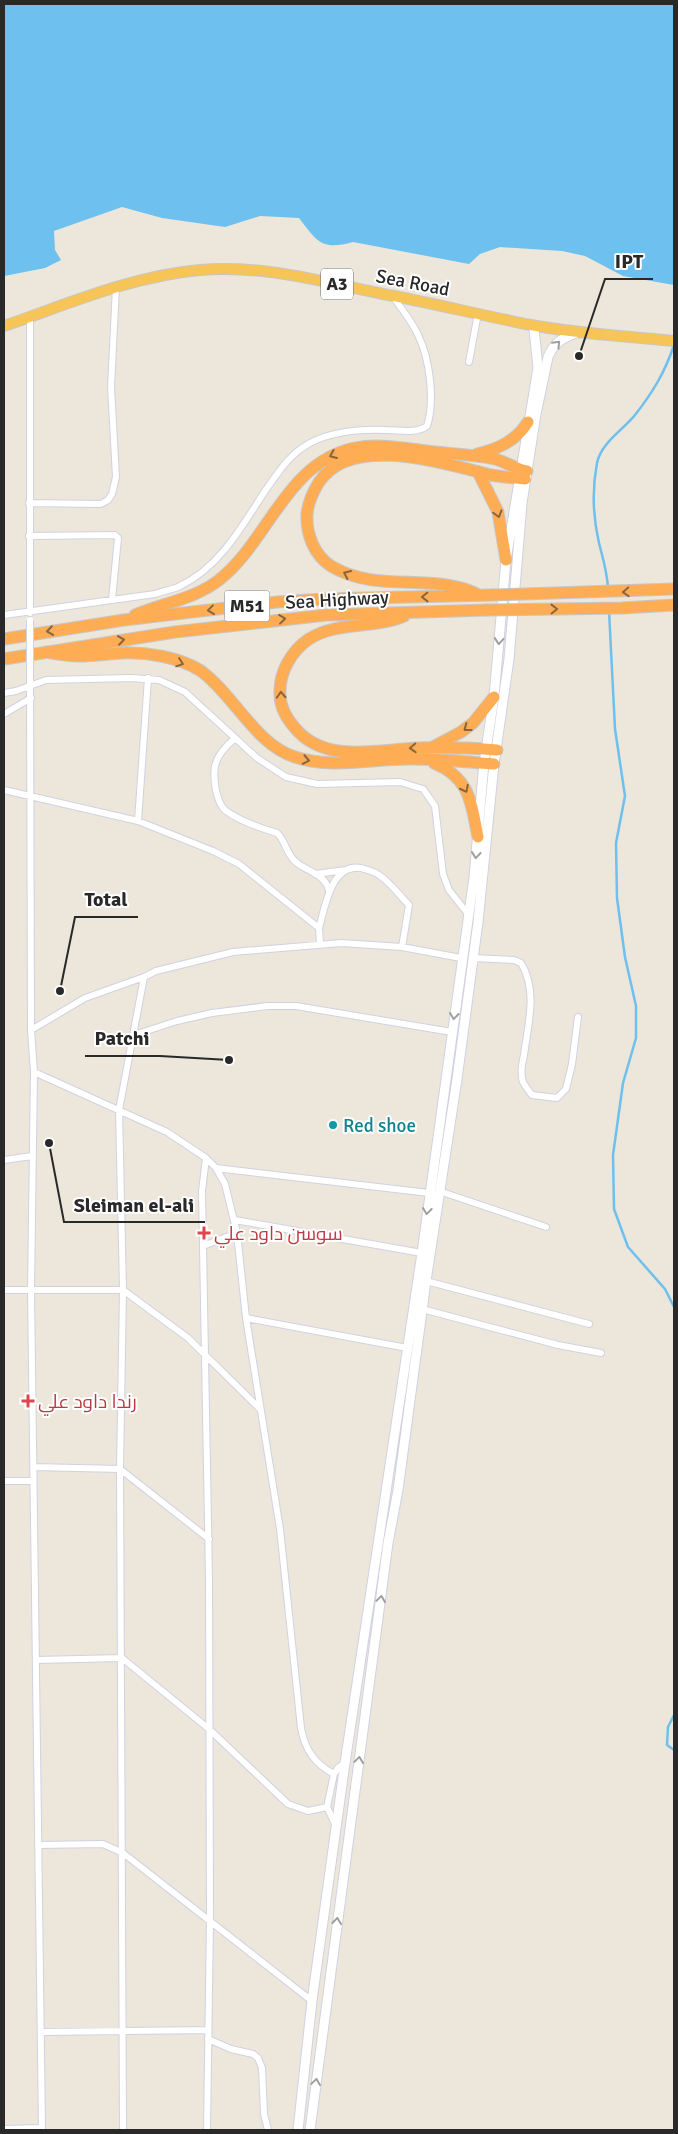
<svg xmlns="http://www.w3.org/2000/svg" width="678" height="2134" viewBox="0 0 678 2134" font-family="Signika,Cairo,sans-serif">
<rect width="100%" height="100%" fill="#ece6db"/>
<!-- water -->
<path fill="#6ec0ee" d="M4,4H674V285L623,276L585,256L562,251L500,247L480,254L469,264L353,242C321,251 317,241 299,218L260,216L225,227L162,218L122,207L54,231L55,250L61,260L45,268L4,276Z"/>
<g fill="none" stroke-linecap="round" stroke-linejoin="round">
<!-- stream -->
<path stroke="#6ec0ee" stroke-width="2.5" d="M608,588C607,571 603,559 599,543C593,517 592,489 597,463C601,443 623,430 635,415C653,392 665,372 674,345
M609,611L615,729L625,796L616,843L617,898L625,957L636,1006V1038L623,1083L613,1155L614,1209L628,1247L665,1289L674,1307
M674,1715L668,1727L667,1745L674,1750"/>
<!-- minor casing -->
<g stroke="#d0d2e2" stroke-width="8">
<path id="minor" d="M469,362L478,313
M29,503L101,504L108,500L112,494L116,477L111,387L116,287
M29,536L115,535L118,538L112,600
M30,613V317
M4,615L155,594C163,591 172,590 180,586C220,567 242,526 265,491C276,476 286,459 302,448C326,431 358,429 386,430C399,430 416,434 427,426C435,401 430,359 418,335C412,321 401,309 393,296
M30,675L31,1030L34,1072L31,1290L42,2130
M4,693L16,691L46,680L131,678L159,680L185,692L257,758L286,777L317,784L400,782L423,789L435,806L443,874L449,890L468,914
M4,714L31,698
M235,738C227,745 217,755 215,766C213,779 216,803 226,811C240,821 260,828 277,833C286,841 286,855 297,863C309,872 326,875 329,891
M4,790L138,821L213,851L239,864L319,928L320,944
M138,821L148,678
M315,874L346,870
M319,928C325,907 331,863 361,868C368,870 374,871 379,875C391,883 399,895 409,905L402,947
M473,958L514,960L521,963C538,991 528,1024 524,1055C522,1064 520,1073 523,1082C525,1086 529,1091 532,1095L557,1098L566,1089L572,1064L578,1017
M31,1030L85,998L144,977L156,971L233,952L341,943L402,947L461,958
M134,1035L177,1021L212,1013L267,1006H296L452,1032
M34,1072L167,1132L206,1158L216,1168L225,1184L237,1233L246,1318L280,1529L301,1728C305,1750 315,1764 334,1774
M206,1158L202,1191L209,1578L210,1920L207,2130
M4,1160L32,1156
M216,1168L429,1193
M439,1191L546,1227
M235,1220L422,1253
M203,1246L237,1233
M426,1281L589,1324
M4,1290H123L188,1338L260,1409
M422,1309L558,1345L601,1353
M246,1318L407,1348
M33,1467L120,1469L209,1539
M4,1481H33
M36,1660L122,1658L209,1729L288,1804L308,1811L327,1807
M336,1826L327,1807L334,1774L338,1768L345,1763
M38,1845L103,1844L123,1853L312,2001
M42,2032L208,2030
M208,2039L231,2049L253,2054L258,2058L262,2068L264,2114L268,2130
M4,2129L42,2128
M123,2130L120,1469L123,1290L119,1110L144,977"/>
</g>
<!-- secondary casing -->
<g stroke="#d0d2e2" stroke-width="11">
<path id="secondary" d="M298,2130L312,2001L345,1763L422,1253L474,877L484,763L494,697L506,560L538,368L534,329L531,325
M310,2130L388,1543L398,1490L426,1281L457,1079L478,922L494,764L509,659L522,503L536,414L548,357C554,342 564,337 579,332"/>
</g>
<!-- trunk casing -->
<g stroke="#c7c7c7" stroke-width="12">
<path id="trunk" d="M4,326C68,304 132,276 200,270C266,264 330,284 394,296C440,305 485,316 531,325C578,334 627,336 674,341"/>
</g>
<!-- motorway casing -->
<g stroke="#c7c7c7" stroke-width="13">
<path id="motorway" d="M477,454C498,449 516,441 528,422
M478,472L498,512L506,560
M475,593C430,573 375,593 331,566C314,555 306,534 307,514C308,502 313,492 319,482C352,433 445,464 491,475C503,477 514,478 525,479
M135,615C163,603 195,599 219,580C269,541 286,462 355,448C381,443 409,449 435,452C455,454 475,455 495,459C506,462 516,469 527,471
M404,616C374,629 337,621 309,639C291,651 279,673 280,694C280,707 287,719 295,728C325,764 376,750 417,748C443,747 470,748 497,750
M4,639L124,620L277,602L325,599L492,595
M46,652C57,654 68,656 79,656C93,656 107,654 121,653C146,652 180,657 201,671C234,695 256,745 295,757C331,769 371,759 408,759C436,758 466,762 494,764
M4,659L175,632L326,615L487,610
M433,747L461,732L473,723L494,697
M434,763C470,778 471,802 478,837"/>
</g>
<!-- minor -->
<use href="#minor" stroke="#fff" stroke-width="6"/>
<!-- secondary -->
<use href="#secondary" stroke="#fff" stroke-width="9"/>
<!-- trunk -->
<use href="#trunk" stroke="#f7c458" stroke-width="10"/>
<!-- motorway -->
<use href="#motorway" stroke="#fead54" stroke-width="11"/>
<!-- minor-bridge casing -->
<g stroke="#d0d2e2" stroke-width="8" stroke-linecap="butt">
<path id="minor-bridge" d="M30,675V620"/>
</g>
<!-- motorway-bridge casing -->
<g stroke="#c7c7c7" stroke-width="13" stroke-linecap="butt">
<path id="motorway-bridge" d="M492,595L674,589
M487,610L622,608L674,605"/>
</g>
<!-- minor-bridge -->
<use href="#minor-bridge" stroke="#fff" stroke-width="6"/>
<!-- motorway-bridge -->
<use href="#motorway-bridge" stroke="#fead54" stroke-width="11"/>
</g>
<!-- one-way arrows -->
<defs><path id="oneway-chevron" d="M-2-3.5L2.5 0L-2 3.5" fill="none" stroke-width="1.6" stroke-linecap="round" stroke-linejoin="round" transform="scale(1.25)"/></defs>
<g stroke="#9f9f9f">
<use href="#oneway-chevron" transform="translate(557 344) rotate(-46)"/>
<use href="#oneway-chevron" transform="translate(499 641) rotate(95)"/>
<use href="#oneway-chevron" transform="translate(476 855) rotate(96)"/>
<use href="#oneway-chevron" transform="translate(454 1016) rotate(97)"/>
<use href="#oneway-chevron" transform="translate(427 1211) rotate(97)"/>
<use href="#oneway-chevron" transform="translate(381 1599) rotate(-82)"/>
<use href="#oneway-chevron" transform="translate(359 1760) rotate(-82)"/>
<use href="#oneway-chevron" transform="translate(337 1921) rotate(-83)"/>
<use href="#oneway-chevron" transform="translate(316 2082) rotate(-82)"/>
</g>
<g stroke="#89643c">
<use href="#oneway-chevron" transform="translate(333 455) rotate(157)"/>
<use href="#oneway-chevron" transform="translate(498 514) rotate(74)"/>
<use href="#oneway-chevron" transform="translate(347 574) rotate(-155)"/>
<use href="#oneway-chevron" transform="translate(626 592) rotate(177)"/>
<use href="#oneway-chevron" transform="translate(425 597) rotate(179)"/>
<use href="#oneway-chevron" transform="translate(554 609) rotate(-1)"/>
<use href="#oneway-chevron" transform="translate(211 610) rotate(173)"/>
<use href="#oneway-chevron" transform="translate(282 619) rotate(-6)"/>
<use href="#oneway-chevron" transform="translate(50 631) rotate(172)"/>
<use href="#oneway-chevron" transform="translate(121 640) rotate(-8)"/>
<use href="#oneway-chevron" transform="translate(180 663) rotate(19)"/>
<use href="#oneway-chevron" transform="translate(281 695) rotate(-93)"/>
<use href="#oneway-chevron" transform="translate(467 728) rotate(143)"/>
<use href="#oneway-chevron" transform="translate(413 748) rotate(177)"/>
<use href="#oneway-chevron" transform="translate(306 760) rotate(11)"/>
<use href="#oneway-chevron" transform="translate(465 789) rotate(63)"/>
</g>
<!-- markers -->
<circle fill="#0f9aa8" stroke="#fff" stroke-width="2" cx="333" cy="1125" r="5"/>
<g fill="#e0444e" stroke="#fff" stroke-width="2">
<path d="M201.5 1225.5h5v5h5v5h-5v5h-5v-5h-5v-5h5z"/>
<path d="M25.5 1393.5h5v5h5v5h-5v5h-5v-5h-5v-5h5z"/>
</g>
<g text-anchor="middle" stroke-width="4" stroke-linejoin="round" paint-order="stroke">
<!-- shield labels -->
<g fill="#fff" stroke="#696969" stroke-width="1">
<rect x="321" y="268.5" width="32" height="31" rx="4"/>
<rect x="224.5" y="590.5" width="45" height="31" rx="4"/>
</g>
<g font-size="18" font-weight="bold" fill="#292929">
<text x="337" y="290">A3</text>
<text x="247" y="612">M51</text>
</g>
<!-- street labels -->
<g font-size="19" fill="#292929" stroke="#fff">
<text transform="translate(413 282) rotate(11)" y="7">Sea Road</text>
<text transform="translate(337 599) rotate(-3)" y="7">Sea Highway</text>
</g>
<!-- culture labels -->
<g font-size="19" fill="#0d838f" stroke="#fff" text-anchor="start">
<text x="343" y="1132">Red shoe</text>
</g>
<!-- health labels -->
<g font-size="19" fill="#be3a42" stroke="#fff" text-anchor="start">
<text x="214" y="1240">سوسن داود علي</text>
<text x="38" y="1408">رندا داود علي</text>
</g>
</g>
<!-- callouts -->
<path fill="none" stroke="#292929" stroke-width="2" d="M579 356L605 279H653M60 991L75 917H138M229 1060L160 1056H85M49 1143L64 1222H205"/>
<g fill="#292929" stroke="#fff" stroke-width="2">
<circle cx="579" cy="356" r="5"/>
<circle cx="60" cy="991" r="5"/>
<circle cx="229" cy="1060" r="5"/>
<circle cx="49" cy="1143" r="5"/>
</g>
<g font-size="20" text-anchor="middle" font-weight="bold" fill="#292929" stroke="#fff" stroke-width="4" stroke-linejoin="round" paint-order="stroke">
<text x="629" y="268">IPT</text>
<text x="106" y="906">Total</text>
<text x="122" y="1045">Patchi</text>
<text x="134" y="1212">Sleiman el-ali</text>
</g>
<!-- border -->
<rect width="678" height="2134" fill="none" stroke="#292929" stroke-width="10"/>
</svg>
